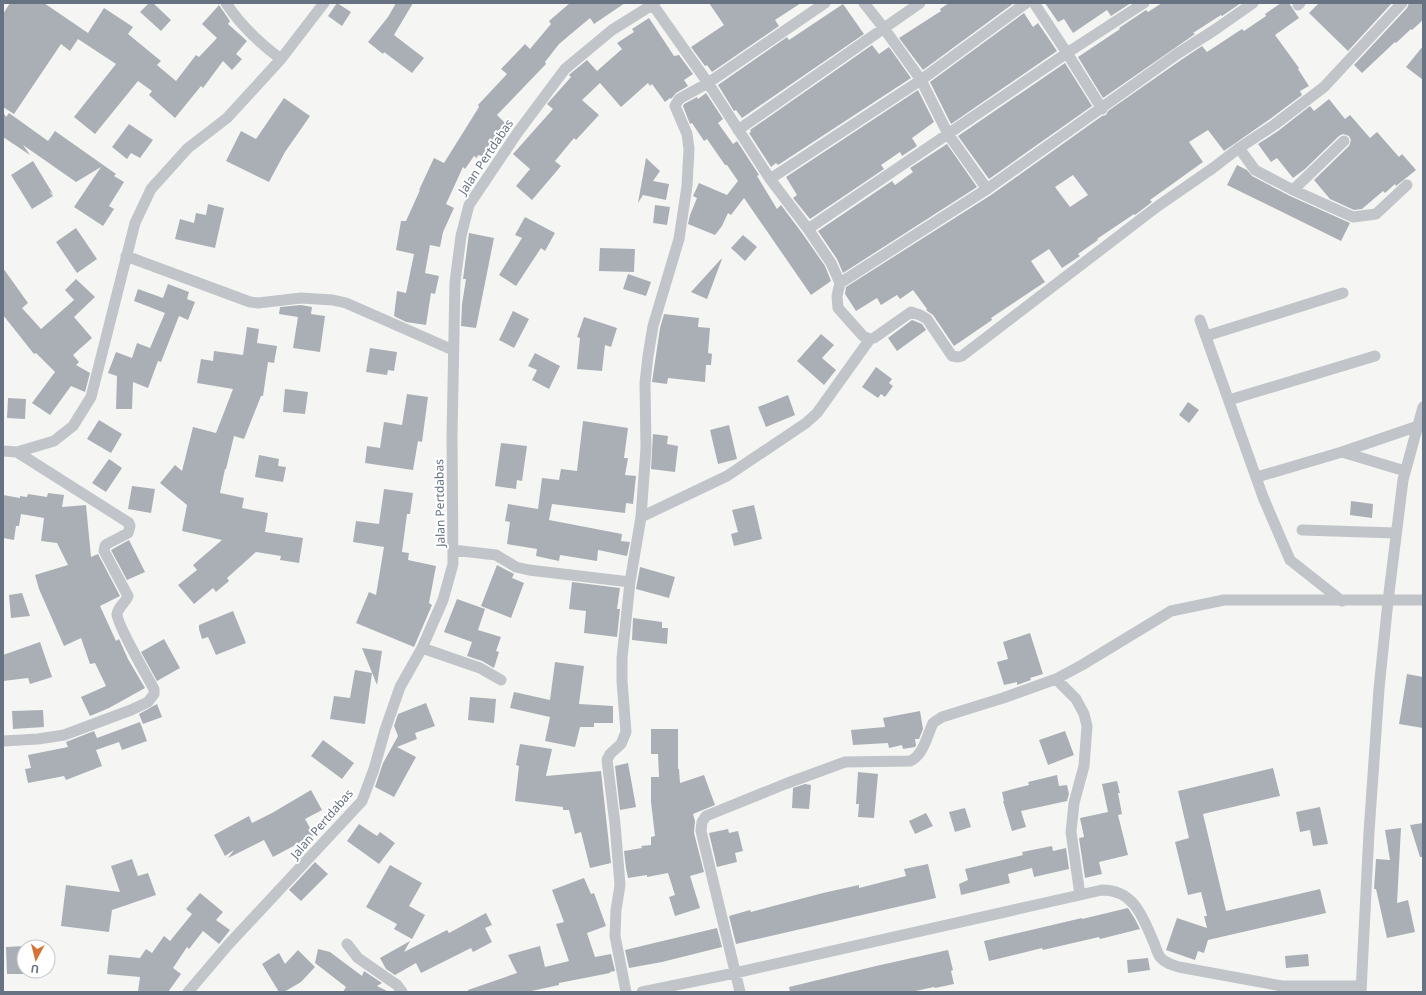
<svg xmlns="http://www.w3.org/2000/svg" width="1426" height="995" viewBox="0 0 1426 995" font-family="'Noto Sans',sans-serif">
<rect width="100%" height="100%" fill="#f5f6f3"/>
<!-- building -->
<path fill="#aaafb6" fill-rule="evenodd" d="M10,3H44L88,33L104,8L133,27L128,34L161,61L157,65L176,81L196,55L199,57L217,38L202,24L219,5L230,21L228,24L247,41L236,54L242,59L232,70L223,61L203,88L201,86L175,118L149,95L152,91L138,81L95,134L74,117L116,64L78,39L70,51L61,44L14,114L3,107V14Z
M149,3H153L171,20L161,31L140,12Z
M337,3L351,12L342,26L328,16Z
M396,3H413L394,35L424,58L412,73L384,52L383,54L368,42L388,17Z
M570,3H625L594,24L590,18L559,44L545,62L546,64L497,115L506,124L493,138L498,142L488,158L478,155L477,158L474,156L465,169L463,167L446,204L454,208L443,232L440,247L430,245L425,273L439,276L435,294L431,293L426,325L406,322L394,316L397,291L406,293L414,254L396,250L401,221H406L420,190H419L434,158L444,163L479,107L478,105L507,74L501,69L525,44L530,49L551,24L549,21Z
M709,3H801L775,20L779,26L712,72L707,65L705,66L691,47L724,25Z
M949,3H1014L923,70L899,38L941,11L940,9Z
M1045,3H1131L1111,16L1107,10L1073,33L1064,19L1058,22Z
M1162,3H1241L1222,16L1221,15L1193,33L1195,34L1103,98L1078,57L1120,29L1119,28L1146,10L1148,12Z
M1281,3H1289L1299,18L1275,35L1299,68L1298,69L1309,86L1300,91L1302,95L1270,119L1224,151L1208,130L1189,142L1203,162L1150,200L1152,202L1135,215L1134,214L1097,239L1098,240L1078,254L1080,256L1062,268L1049,249L1031,261L1045,282L991,318L992,320L954,346L933,315L926,310L927,309L913,290L900,299L897,295L881,305L877,298L856,311L845,294L846,287L991,195L1102,116L1106,115L1108,111L1181,60L1202,46L1207,52L1242,29L1244,31L1266,16L1265,14ZM1073,175L1088,195L1070,207L1055,187Z
M1319,3H1392L1348,51L1309,13Z
M1409,3H1423V20L1412,30L1411,29L1396,43L1395,42L1362,73L1354,65L1407,8Z
M843,4L864,34L742,118L736,110L734,111L718,85L787,37L789,40Z
M1024,13L1033,27L1038,23L1057,51L951,124L930,82Z
M649,18L674,56L679,55L693,74L684,80L688,86L676,93L671,99L670,98L665,102L652,84L650,86L648,83L621,107L600,83L582,100L599,115L576,140L574,138L555,161L561,166L532,200L516,186L530,169L513,154L553,109L547,104L571,77L569,75L570,74L587,60L597,71L622,49L617,43L634,32L632,29Z
M872,45L879,54L889,47L911,78L778,165L776,163L771,167L749,133L751,132L750,130Z
M1423,46V80L1406,67Z
M1065,63L1092,106L989,179L958,136Z
M918,90L934,122L912,138L917,146L902,156L900,152L881,165L884,169L810,219L793,198L797,195L786,177Z
M706,93L723,119L718,123L733,144L737,141L759,175L757,176L777,209L781,205L802,233L825,266L831,281L811,295L744,198L731,215L728,213L722,226L715,235L688,224L690,215L697,198L693,196L699,183L727,195L738,181L727,165H725L707,139L704,141L692,123L690,124L683,106L684,104L697,97L698,99Z
M284,98L310,116L285,152L269,182L226,161L241,131L256,139Z
M1329,99L1345,119L1350,115L1370,138L1377,132L1399,157L1402,154L1416,170L1396,186L1395,184L1385,193L1383,191L1362,209L1354,210L1330,199L1314,180L1349,146L1351,140L1349,136L1343,134L1339,136L1305,169L1293,178L1277,158L1271,162L1258,144L1278,131L1310,106L1314,111Z
M3,112L6,117L9,113L48,141L55,131L116,174L114,176L124,182L109,206L114,209L103,226L74,207L101,167L76,182L23,145L30,155L3,137Z
M129,124L153,140L140,158L131,153L127,159L112,147Z
M947,144L977,187L843,273L837,259L818,231L892,181L895,185L913,172L910,168Z
M646,158L660,171L653,181L669,184L666,200L643,195L638,203Z
M33,161L53,194L49,191L53,196L32,209L11,175Z
M1237,165L1247,170L1252,176L1290,196L1350,223L1341,241L1227,185Z
M208,204L224,208L215,248L175,239L180,219L194,223L196,213L206,215Z
M655,205L670,207L667,225L653,223Z
M525,217L555,233L545,251L541,248L516,286L499,275L522,238L515,235Z
M76,228L97,259L77,273L56,242Z
M469,233L494,238L476,328L461,326L462,304L466,279H463Z
M743,235L757,247L745,261L731,248Z
M600,248L635,249L634,272L599,271Z
M721,259H722L707,299L691,292Z
M3,268L28,303L22,308L41,329L74,300L65,290L76,279L95,297L74,317L92,338L73,355L79,362L76,365L90,373L85,392L71,386L50,415L32,403L55,372L36,353L34,354L3,315Z
M628,274L651,282L646,296L623,289Z
M168,284L189,292L187,299L195,302L188,320L179,316L161,362L158,361L148,388L133,382L132,409H116L117,376L108,373L116,352L132,358L137,343L150,348L165,313L134,301L138,289L163,298Z
M301,305L312,307L311,314L325,316L320,352L293,348L298,317L279,314L280,307Z
M513,311L529,319L514,348L499,340Z
M664,314L699,318L698,327L710,328L708,353L712,354L711,365H706L705,382L668,378L667,384L652,382L660,328Z
M584,317L617,328L611,347L605,345L602,371L577,369L580,338L577,337Z
M912,320L922,324L926,330L897,351L888,338Z
M247,327L259,329L257,343L277,346L274,363L268,362L263,396H261L244,439L234,436L226,469H225L220,493L244,498L242,508L268,513L265,532L303,538L299,563L280,560L281,556L256,552L227,578L229,581L216,592L213,588L194,604L178,585L197,570L193,565L222,540L182,531L187,505L160,483L175,465L182,471L193,427L216,433L233,389L197,383L201,359L213,361L214,351L243,355Z
M821,334L834,345L822,358L836,370L824,385L797,361Z
M370,348L397,352L394,371L388,370L387,375L366,372Z
M535,353L560,366L549,389L532,380L537,370L528,366Z
M876,367L892,379L889,383L893,386L885,397L881,394L878,398L862,387Z
M285,389L308,392L305,414L283,412Z
M407,394L428,397L422,442L418,441L413,470L365,463L367,446L380,448L384,422L402,425Z
M788,395L795,415L766,427L758,407Z
M8,398L26,399L25,419L7,418Z
M1188,402L1199,410L1189,423L1179,415Z
M99,420L122,434L111,453L87,439Z
M583,421L628,428L624,458H628L625,475L636,476L633,504L626,503L625,513L552,504L549,520L622,534L621,541L630,542L627,556L598,550L597,561L560,555L559,561L536,556L537,549L507,544L510,522L505,521L508,504L538,509L542,478L559,480L561,469L577,471Z
M729,425L737,459L718,464L710,430Z
M653,434L668,436L667,444L678,446L675,472L651,469Z
M501,443L527,446L522,481L517,480L516,489L495,486Z
M259,455L279,459L278,466L286,467L283,482L255,477Z
M109,459L122,468L106,492L92,483Z
M132,486L155,489L151,513L128,509Z
M384,489L413,493L410,514H407L402,552L409,553L408,560L436,566L429,603L432,605L414,647L356,623L369,592L376,595L384,547L353,542L356,521L379,524Z
M48,493L64,495L62,507L86,505L91,557L98,554L120,596L100,606L116,641L119,639L128,659L145,688L109,708L90,716L81,697L106,686L95,663L90,664L81,638L64,646L39,589L35,575L68,565L57,543L41,541L44,518L21,514L19,526H16L14,540L3,538V495L20,498V496L27,497L28,494L47,497Z
M1351,501L1373,504L1372,518L1350,515Z
M754,505L762,539L734,546L731,534L738,532L732,510Z
M129,540L145,572L127,580L111,550Z
M497,565L514,574L512,578L524,583L511,618L481,606Z
M640,567L675,577L669,598L636,589Z
M572,582L620,588L617,609H620L617,637L584,633L586,611L569,609Z
M22,593L30,616L11,618L9,595Z
M457,599L485,609L478,630L501,637L496,651L499,652L494,668L482,661L467,656L472,642L444,632Z
M233,611L246,643L216,655L208,637L202,639L199,629V625Z
M633,618L662,622V628H668L667,644L632,640Z
M1030,633L1043,674L1030,678L1031,680L1017,685V682L1004,685L997,662L1008,659L1003,642Z
M164,639L180,668L157,681L141,652Z
M40,642L52,677L30,684L28,678L3,681V655Z
M362,648L382,651L377,685Z
M555,662L584,666L579,704L613,706V723H594V727H580L575,747L545,741L550,717L510,708L514,692L550,700Z
M355,670L372,673L365,724L330,719L334,696L350,698Z
M1407,674L1423,677V728L1399,724Z
M470,697L496,699L494,723L468,720Z
M426,703L435,726L415,733L417,739L397,747L416,757L394,797L375,787L383,763L398,736L394,726L398,714Z
M157,704L162,717L143,724L139,714Z
M43,710L44,727L13,729L12,711Z
M920,711L923,729L919,739H915L916,745L915,747L903,749L902,745L889,748L888,743L853,745L851,730L885,727L883,718Z
M140,722L147,741L122,750L119,742L96,750L102,766L66,780L64,776L28,783L25,769L31,768L28,755L68,747L66,742L94,731L97,738Z
M651,729H678V769H679L680,783L704,775L715,805L693,814L695,821L694,833L704,872L690,876L700,908L675,916L669,897L675,895L668,873L647,877V875L628,878L626,868L624,851L642,848L641,846L651,845V837L655,836L651,802V777H659L658,754H651Z
M1065,731L1074,755L1048,765L1039,740Z
M323,740L354,763L342,779L311,756Z
M520,744L552,749L546,776L601,771L611,863L590,868L581,832L575,834L569,810H563V807L515,801L519,766L516,765Z
M628,763L636,807L620,810L615,766Z
M1273,768L1280,796L1203,814L1226,911L1320,889L1326,913L1208,940L1204,953L1198,951L1195,960L1166,950L1177,918L1207,928L1204,916H1207L1201,892L1188,895L1175,842L1189,838L1178,791Z
M858,772L878,774L874,818L858,817L859,804H856Z
M1057,775L1059,786L1067,785L1069,794L1067,801L1021,811L1026,827L1012,831L1003,801H1004L1002,792L1029,785L1028,782Z
M1117,781L1120,793H1118L1122,814L1118,815L1128,855L1099,862L1102,874L1085,878L1079,838L1084,837L1080,818L1108,812L1102,784Z
M805,784L811,785L809,809L792,808L793,788Z
M311,790L322,810L305,819L314,835L273,857L264,840L228,858L234,850L225,856L214,835L249,816L252,823L272,813Z
M1320,807L1328,844L1313,846L1310,830L1300,832L1296,812Z
M965,808L971,827L955,832L949,812Z
M926,813L933,826L915,834L909,821Z
M1423,823V857H1420L1410,825Z
M359,824L377,836L380,832L395,843L379,864L347,841Z
M1401,828L1397,903L1408,900L1415,932L1387,938L1376,889H1374L1376,859L1390,860L1385,830Z
M728,829L729,833L738,831L743,851L735,853L737,862L717,867L709,833Z
M1052,846L1053,851L1066,848L1069,869L1034,877L1032,868L1008,874L1010,883L961,895L959,884L968,880L965,869L1023,855L1022,852Z
M132,859L138,876L148,873L156,895L112,910L109,932L61,926L66,885L120,892L111,866Z
M315,862L328,874L301,901L289,890Z
M928,864L936,898L736,944L729,916L750,910L751,912L823,893L859,885V888L906,876L904,869Z
M390,865L422,883L409,906L425,915L412,939L394,929L397,924L366,907Z
M584,878L591,894L594,893L606,926L587,933L595,957L611,954L615,971L610,972V973L559,983V985L527,992H468V990L517,973L508,955L540,946L545,967L569,961L556,924L564,922L552,890Z
M200,893L223,912L216,920L230,930L219,944L203,931L189,949L187,947L173,968L181,974L168,992H138L140,977L107,974L109,955L140,958L146,949L152,953L164,936L170,941L192,914L186,909Z
M1128,908L1135,919L1140,929L1100,939L1099,937L1043,950L1042,948L989,961L984,941L1082,918V919Z
M486,913L492,925L485,928L492,942L473,952L471,948L421,973L416,963L395,975L386,969L380,958L410,941L404,952L447,930L449,933Z
M717,928L722,947L662,962L629,968L625,950Z
M24,946V974H7L6,947Z
M318,949L330,952L362,976L364,971L382,983L377,986L389,992H343L346,987L315,963Z
M298,950L315,967L301,982L284,992H279L262,964L279,953L285,964Z
M948,950L953,970L951,971L954,984L935,988L934,987L911,992H790L789,987L876,966Z
M1308,954L1309,966L1286,968L1285,956Z
M1148,958L1150,970L1128,973L1127,960Z"/>
<g fill="none" stroke-linecap="round" stroke-linejoin="round">
<!-- minor -->
<path stroke="#c1c4c8" stroke-width="11" d="M226,3C241,26 258,42 281,59
M864,3L883,27L921,80L948,134L987,189
M1034,3L1067,53L1102,109
M653,5L708,83L770,179L808,229L831,263L840,283L837,296L838,308L863,336L870,339L874,338L911,312L920,315L927,319L952,356L958,357L962,356L1158,206L1213,168L1239,148L1274,125L1324,87L1402,3
M1298,5L1300,3
M738,130L920,3
M1239,148L1255,170L1293,190L1353,217L1376,214L1407,185
M770,179L921,80L1026,3
M1293,190L1344,141
M808,229L1067,53L1144,3
M126,256L250,302L258,303L301,298L333,300L346,303L453,350
M840,283L987,189L1177,54L1216,29L1253,3
M1200,320L1263,497L1290,560L1342,601
M1206,336L1343,293
M1229,400L1375,356
M3,451L17,452L54,441L73,426L91,397L135,223L151,189L188,148L227,118L281,59L324,3
M1342,452L1418,426
M1257,477L1342,452L1405,471
M641,517L727,476L806,423L817,413L870,339
M1302,530L1396,533
M453,550L496,555L516,567L529,570L630,582
M422,648L480,668L501,680
M1056,679L1076,699L1084,714L1087,726L1084,766L1074,803L1071,832L1080,895
M3,741L38,739L64,735L131,710L148,702L154,694V689C147,676 117,625 117,614C118,607 126,602 128,596L104,551L105,546L107,544L128,533L130,526L129,523L17,452
M347,944L358,958L397,985L402,992
M188,992L228,945L362,801L374,769L385,730L400,687L422,648L443,600L453,564L452,436L455,282L461,236L469,205L518,132L565,69L612,30L655,3
M626,992L615,936L616,910L620,885L615,824L607,760L610,754L621,744L626,732L622,681V658L630,582L641,517L646,448L645,383L648,356L653,326L679,239L687,186L689,149L687,134L675,106L679,99L708,83L825,3
M642,992L735,973L1102,890C1135,890 1143,918 1154,943C1156,947 1157,953 1160,957C1165,963 1172,965 1179,967L1282,986H1361
M740,992L701,831L702,822L706,816L785,784L845,762L910,761C923,756 927,736 933,723L942,717L1003,698L1056,679L1082,665L1171,611L1224,600H1423
M1361,992L1369,832L1379,689L1388,601L1403,480L1423,407"/>
</g>
<g text-anchor="middle" stroke-width="4" stroke-linejoin="round" paint-order="stroke">
<!-- street labels -->
<g font-size="12" fill="#677282" stroke="#fff">
<text transform="translate(486 157) rotate(-56)" y="4">Jalan Pertdabas</text>
<text transform="translate(440 503) rotate(-91)" y="4">Jalan Pertdabas</text>
<text transform="translate(322 824) rotate(-49)" y="4">Jalan Pertdabas</text>
</g>
</g>
<!-- border -->
<rect width="1426" height="995" fill="none" stroke="#677282" stroke-width="8"/>
<!-- north arrow -->
<g transform="translate(36 959) rotate(187)"><circle r="19" fill="#ffffff" stroke="#c2c7cd"/>
<path d="M0-3L7 15L0 10L-7 15Z" fill="#d57334"/>
<text y="-6" font-size="11" font-weight="bold" text-anchor="middle" fill="#677282">U</text>
</g>
</svg>
